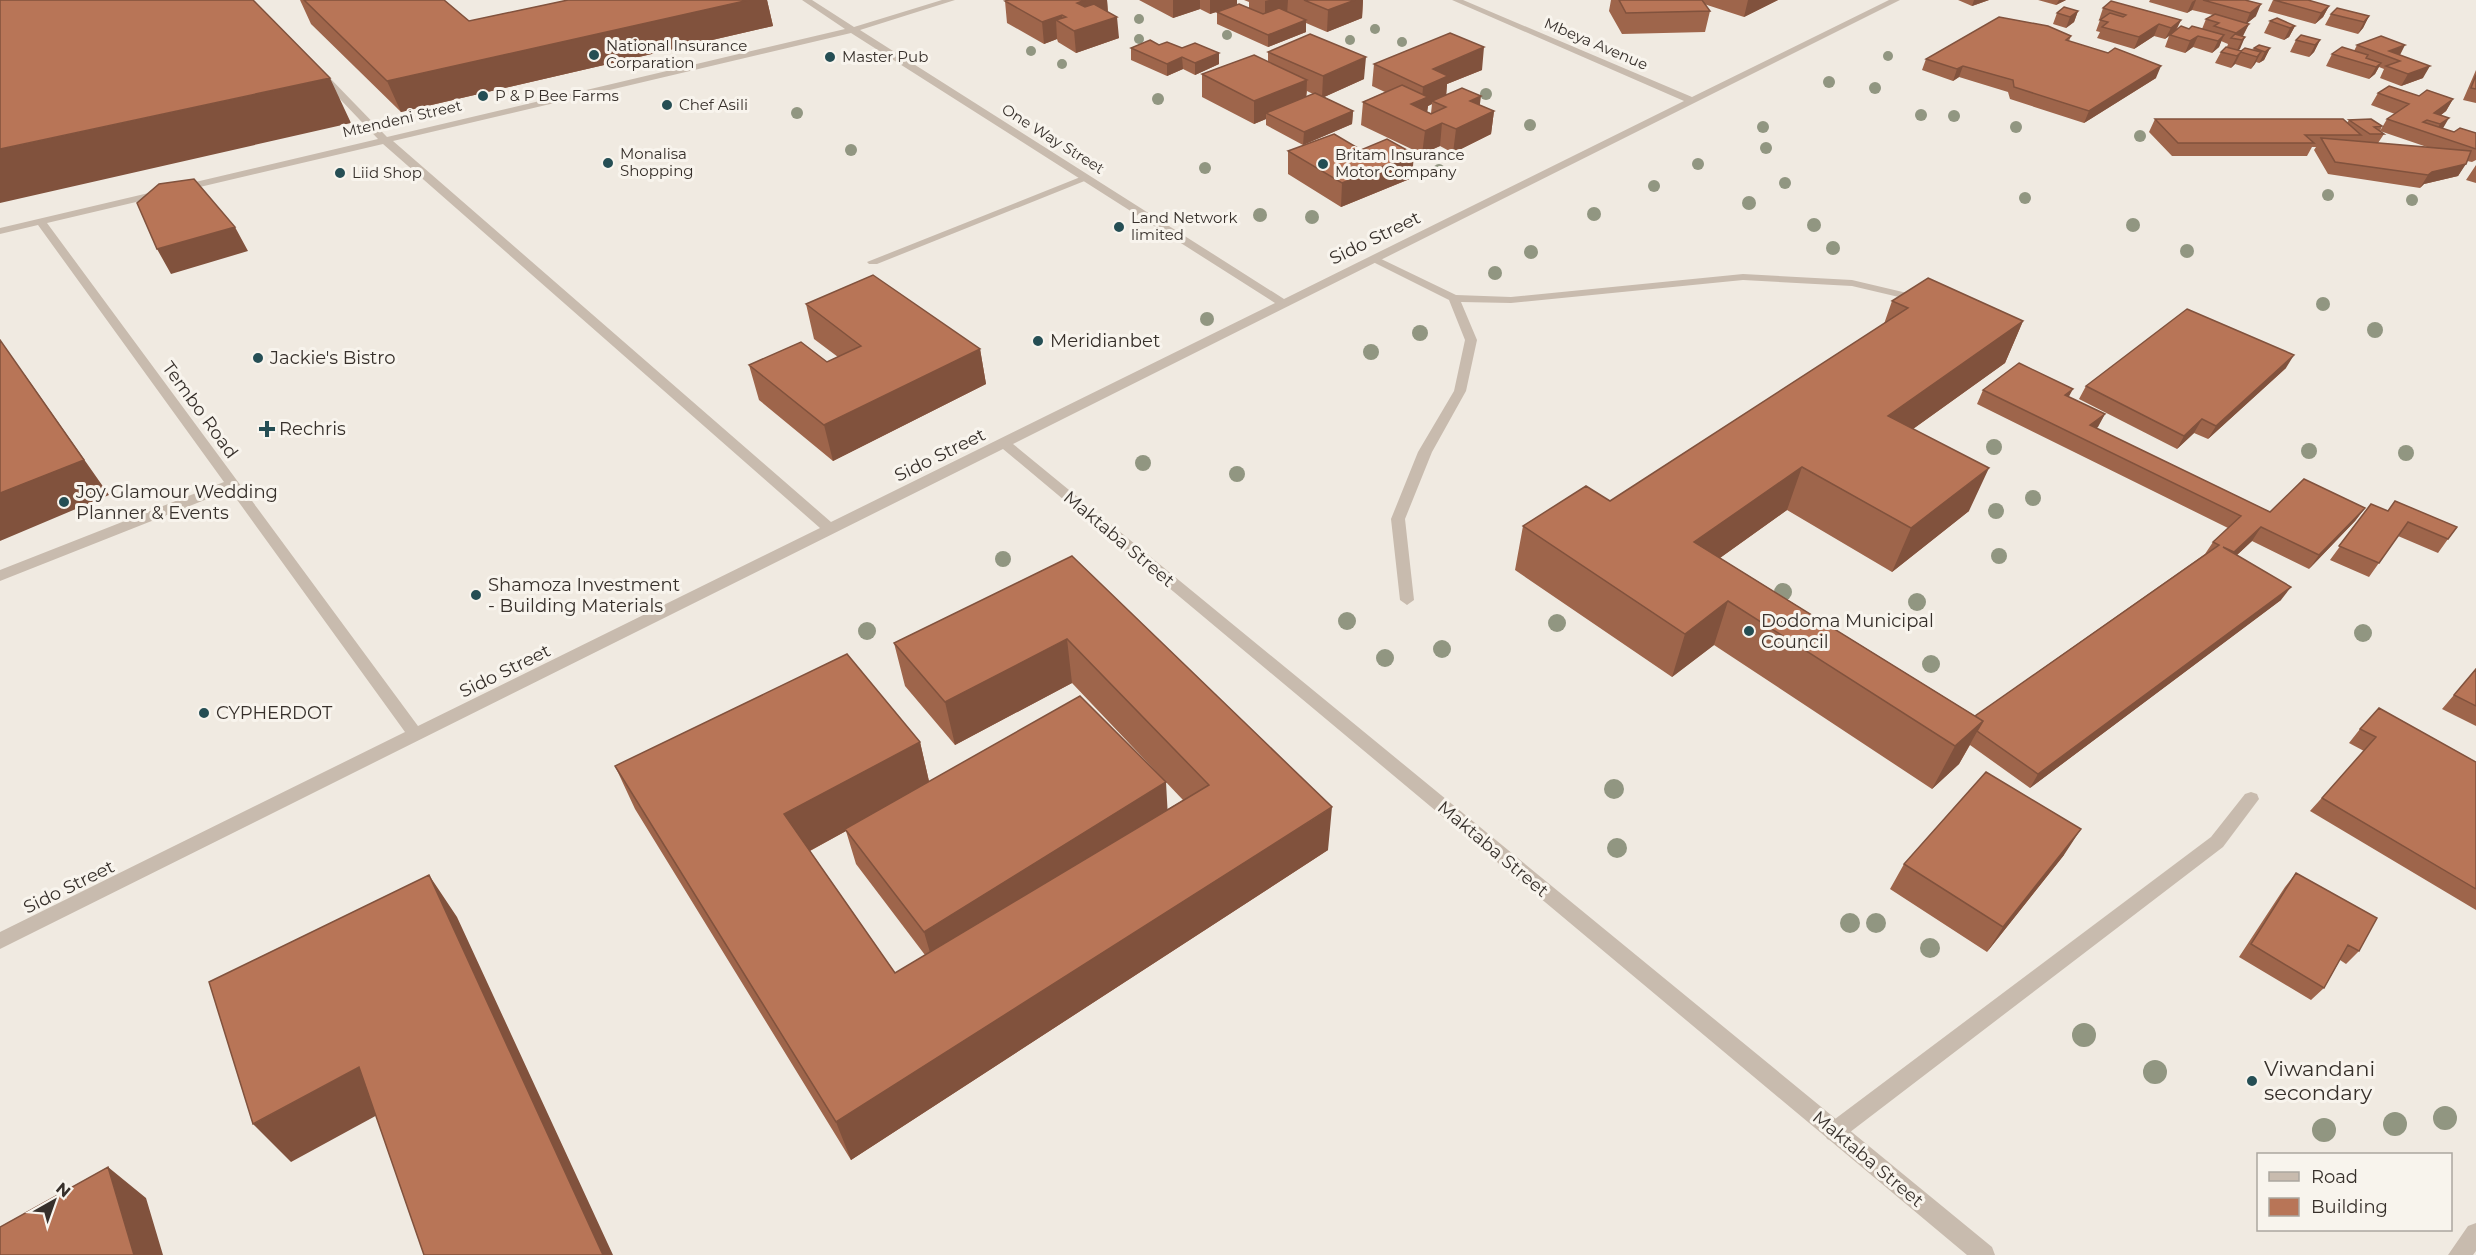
<svg xmlns="http://www.w3.org/2000/svg" width="2476" height="1255" viewBox="0 0 2476 1255" font-family="Montserrat,sans-serif">
<rect width="100%" height="100%" fill="#f0eae1"/>
<g fill="none" stroke-linecap="round" stroke-linejoin="round">
<!-- lane -->
<path fill="#c8bbae" fill-rule="evenodd" d="M1083,176L1092,178L877,264H869L867,262Z
M1375,256L1456,295L1511,297L1743,274L1852,280L1924,297L1926,299L1920,302L1852,286L1743,280L1511,303L1461,302L1477,340L1466,391L1432,452L1405,519L1414,600L1407,605L1400,600L1391,519L1418,452L1454,391L1465,340L1449,300L1371,261V257Z
M2251,792L2257,794L2259,799L2223,847L1841,1139L1834,1142L1827,1139L1824,1132L1827,1125L2211,837L2245,794Z
M2476,1223V1251L2473,1255H2448L2468,1226Z"/>
<!-- street -->
<path fill="#c8bbae" fill-rule="evenodd" d="M802,0H812L854,27L942,0H955L860,30L1284,299L1684,101L1452,0H1463L1692,97L1889,0H1900L1013,444L1992,1247L1995,1255H1967L1003,449L0,949V932L405,732L230,490L0,581V570L224,482L38,225L0,234V228L378,139L319,77V73H325L387,137L845,29ZM851,33L1275,303L831,522L393,141ZM383,144L820,528L418,726L47,223Z"/>
</g>
<!-- trees -->
<g fill="#919681">
<circle cx="1139" cy="19" r="5"/>
<circle cx="1375" cy="29" r="5"/>
<circle cx="1227" cy="35" r="5"/>
<circle cx="1139" cy="39" r="5"/>
<circle cx="1350" cy="40" r="5"/>
<circle cx="1402" cy="42" r="5"/>
<circle cx="1031" cy="51" r="5"/>
<circle cx="1888" cy="56" r="5"/>
<circle cx="1062" cy="64" r="5"/>
<circle cx="1829" cy="82" r="6"/>
<circle cx="1875" cy="88" r="6"/>
<circle cx="1486" cy="94" r="6"/>
<circle cx="1158" cy="99" r="6"/>
<circle cx="797" cy="113" r="6"/>
<circle cx="1921" cy="115" r="6"/>
<circle cx="1954" cy="116" r="6"/>
<circle cx="1530" cy="125" r="6"/>
<circle cx="1763" cy="127" r="6"/>
<circle cx="2016" cy="127" r="6"/>
<circle cx="2140" cy="136" r="6"/>
<circle cx="1766" cy="148" r="6"/>
<circle cx="851" cy="150" r="6"/>
<circle cx="1698" cy="164" r="6"/>
<circle cx="1205" cy="168" r="6"/>
<circle cx="1439" cy="170" r="6"/>
<circle cx="1785" cy="183" r="6"/>
<circle cx="1654" cy="186" r="6"/>
<circle cx="2328" cy="195" r="6"/>
<circle cx="2025" cy="198" r="6"/>
<circle cx="2412" cy="200" r="6"/>
<circle cx="1749" cy="203" r="7"/>
<circle cx="1594" cy="214" r="7"/>
<circle cx="1260" cy="215" r="7"/>
<circle cx="1312" cy="217" r="7"/>
<circle cx="1814" cy="225" r="7"/>
<circle cx="2133" cy="225" r="7"/>
<circle cx="1833" cy="248" r="7"/>
<circle cx="2187" cy="251" r="7"/>
<circle cx="1531" cy="252" r="7"/>
<circle cx="1495" cy="273" r="7"/>
<circle cx="2323" cy="304" r="7"/>
<circle cx="1207" cy="319" r="7"/>
<circle cx="2375" cy="330" r="8"/>
<circle cx="1420" cy="333" r="8"/>
<circle cx="1371" cy="352" r="8"/>
<circle cx="1994" cy="447" r="8"/>
<circle cx="2309" cy="451" r="8"/>
<circle cx="2406" cy="453" r="8"/>
<circle cx="1143" cy="463" r="8"/>
<circle cx="1237" cy="474" r="8"/>
<circle cx="2033" cy="498" r="8"/>
<circle cx="1996" cy="511" r="8"/>
<circle cx="1999" cy="556" r="8"/>
<circle cx="1003" cy="559" r="8"/>
<circle cx="1783" cy="592" r="9"/>
<circle cx="1917" cy="602" r="9"/>
<circle cx="1347" cy="621" r="9"/>
<circle cx="1557" cy="623" r="9"/>
<circle cx="867" cy="631" r="9"/>
<circle cx="2363" cy="633" r="9"/>
<circle cx="1442" cy="649" r="9"/>
<circle cx="1385" cy="658" r="9"/>
<circle cx="1931" cy="664" r="9"/>
<circle cx="1614" cy="789" r="10"/>
<circle cx="1617" cy="848" r="10"/>
<circle cx="1850" cy="923" r="10"/>
<circle cx="1876" cy="923" r="10"/>
<circle cx="1930" cy="948" r="10"/>
<circle cx="2084" cy="1035" r="12"/>
<circle cx="2155" cy="1072" r="12"/>
<circle cx="2445" cy="1118" r="12"/>
<circle cx="2395" cy="1124" r="12"/>
<circle cx="2324" cy="1130" r="12"/>
</g>
<!-- wall -->
<path fill="#9e654b" fill-rule="evenodd" d="M300,0H444L469,21L568,0H767L773,26L401,112L311,24Z
M1009,0H1107L1108,12L1119,38L1076,53L1058,42L1057,39L1044,44L1007,23L1005,1Z
M1139,0H1237V5L1210,14L1200,9L1173,18Z
M1244,0H1363L1362,18L1327,32L1306,23V32L1268,47L1217,24V12L1249,8V2Z
M1611,0H1778L1744,17L1704,4L1710,11L1705,32L1622,34L1609,11Z
M1958,0H1989L1972,6Z
M2038,0H2066L2056,5Z
M2150,0H2245L2256,16L2246,24H2249L2242,36L2245,37L2238,50L2241,51L2253,50L2254,48H2270L2264,60L2259,63L2256,62L2251,69L2235,64L2231,68L2215,63L2221,52L2227,47L2228,44L2221,41L2219,47L2212,53L2193,47L2185,53L2165,47L2169,36L2165,39L2154,36L2134,49L2097,38L2100,32L2096,31L2100,20H2099L2103,8L2181,20L2176,31L2189,29H2202L2206,19L2213,15L2192,10L2187,13L2149,2Z
M2273,0L2329,6L2323,17L2315,24L2268,11Z
M2078,11L2074,22L2066,28L2053,24L2057,13Z
M2331,14L2369,16L2363,28L2358,34L2325,25Z
M2270,21L2295,26L2289,37L2284,40L2264,33Z
M2071,36L2069,41L2156,78L2084,123L2010,99L2008,92L1959,77L1953,81L1922,70L1926,59Z
M2296,40H2320L2314,52L2309,57L2290,52Z
M1159,45L1219,64L1195,75L1183,69L1167,76L1131,60V48Z
M2357,45L2400,55L2423,78L2401,86L2380,78L2384,69L2379,67L2375,74L2369,79L2326,66L2332,54L2354,51Z
M1268,52L1364,79L1324,97L1353,111L1352,124L1303,145L1266,125V119L1254,124L1202,97V74L1268,61ZM1307,91L1313,94L1306,97Z
M1374,64L1482,70L1447,84L1446,95L1480,105L1494,111L1491,134L1453,153L1440,146L1422,154L1361,125L1363,102L1385,92L1372,86ZM1432,104L1431,113L1427,112L1428,106Z
M2476,70V103L2463,100Z
M2378,93L2453,99L2446,111L2441,115L2443,129L2454,132L2476,133V160L2472,162L2467,161L2458,176L2424,184L2420,188L2328,174L2314,150L2316,147H2312L2307,156H2172L2149,132L2155,119L2347,123L2349,120L2382,126L2380,131L2387,119L2395,114L2371,105ZM2380,131L2427,147L2378,143L2384,134Z
M1288,151L1412,178L1341,207L1288,174Z
M2476,165V183L2466,180Z
M1892,301L2023,321L2005,363L1913,429L1969,511L1892,572L1787,510L1720,558L1975,716L2205,554L2213,542L2228,528L1977,404L1983,390L2069,397L2105,414L2096,428L2270,512L2365,508L2355,521L2309,569L2252,541L2237,555L2281,600L2030,788L1970,745L1959,764L1932,789L1714,645L1672,677L1515,570L1523,526L1610,501L1884,324Z
M806,304L980,349L986,384L833,461L759,400L749,365L827,362L838,357L814,339Z
M2286,368L2208,439L2194,433L2177,449L2079,399L2086,386Z
M2371,504L2448,539L2438,553L2398,536L2369,577L2330,560Z
M1072,556L1328,850L851,1160L635,809L615,766L920,742L929,781L1168,809L1183,800L1072,683L955,745L905,686L894,643ZM846,831L856,864L925,955L895,973L810,851Z
M2476,669V726L2442,709Z
M2360,729L2476,762V910L2310,811L2364,751L2349,743Z
M2064,855L1987,952L1890,889L1904,864Z
M2296,873L2359,951L2346,964L2340,960L2324,988L2311,1000L2239,957L2285,887Z"/>
<!-- shaded-wall -->
<path fill="#81523d" d="M749,0H767L773,26L401,112L387,81Z
M1085,0H1107L1108,15L1078,24L1077,3Z
M1173,0H1200V9L1173,18Z
M1210,0H1237V5L1210,14Z
M1269,0H1288L1287,15L1265,23V1Z
M1355,0H1363L1362,18L1327,32L1328,10Z
M1748,0H1778L1744,17Z
M1974,0H1989L1972,6Z
M2059,0H2066L2056,5Z
M2195,0H2196L2192,10L2187,13L2192,2Z
M2261,4L2256,16L2245,25L2250,13Z
M2329,6L2323,17L2315,24L2321,13Z
M2078,11L2074,22L2066,28L2070,17Z
M1062,15L1063,24L1056,20L1057,39L1044,44L1042,22Z
M2369,16L2363,28L2358,34L2364,22Z
M1117,17L1119,38L1076,53L1074,31Z
M1306,20V32L1268,47V35Z
M2181,20L2175,31L2165,39L2171,28Z
M2159,24L2154,36L2134,49L2139,37Z
M2249,24L2243,36L2238,39L2234,38L2236,33Z
M2295,26L2289,37L2284,40L2290,28Z
M2224,35L2219,47L2212,53L2218,41Z
M2198,36L2193,47L2185,53L2190,41Z
M2245,37L2240,49L2236,52L2242,40Z
M2320,40L2314,52L2309,57L2315,45Z
M2405,45L2399,57L2389,51Z
M1484,47L1482,70L1447,84L1446,98L1432,101V104L1428,106L1426,120L1411,104L1422,100L1423,87L1433,69Z
M2270,48L2264,60L2259,63L2265,52Z
M2241,52L2235,64L2231,68L2237,56Z
M2261,52L2255,64L2251,69L2257,57Z
M1219,53V64L1195,75V63Z
M1182,57L1183,69L1167,76V64Z
M1366,57L1364,79L1322,98L1323,76Z
M2381,63L2375,74L2369,79L2376,67Z
M1963,66L1959,77L1953,81L1957,69Z
M2161,66L2156,78L2084,123L2089,111Z
M2430,66L2423,78L2401,86L2408,74Z
M330,78L351,123L0,203V149Z
M1307,80L1306,103L1266,113V119L1254,124V101Z
M1481,96L1478,119L1494,111L1491,134L1453,153L1456,129L1470,101Z
M2453,99L2446,111L2432,122L2434,113Z
M1353,111L1352,124L1303,145L1304,132Z
M2449,118L2442,130L2434,135L2440,124Z
M1442,123L1440,146L1422,154L1425,131Z
M1414,154L1412,178L1341,207L1342,183Z
M2466,164L2458,176L2424,184L2420,188L2428,175L2432,172Z
M235,227L248,251L171,274L157,249Z
M2023,321L2005,363L1871,459L1888,416Z
M980,349L986,384L833,461L824,425Z
M2294,355L2286,368L2208,439L2216,426Z
M25,375L109,495L0,541V493Z
M2073,389L2066,402L2065,395Z
M2105,414L2098,427L2083,439L2090,425Z
M2202,419L2194,433L2177,449L2184,436Z
M1802,467L1787,510L1682,585L1694,542Z
M1989,468L1969,511L1892,572L1911,528Z
M2365,508L2355,521L2309,569L2319,555Z
M2261,527L2252,541L2225,566L2234,552Z
M2291,587L2281,600L2030,788L2038,774Z
M1728,601L1714,645L1672,677L1685,634Z
M1067,639L1072,683L955,745L945,702Z
M1983,721L1959,764L1932,789L1955,746Z
M920,742L930,786L845,829L846,831L800,856L784,814Z
M1166,782L1168,818L934,966L924,932Z
M1332,807L1328,850L851,1160L836,1122Z
M2081,829L2064,855L1987,952L2003,927Z
M429,875L457,917L613,1255H603Z
M359,1067L392,1107L291,1162L253,1124Z
M108,1167L146,1198L163,1255H134Z"/>
<!-- building -->
<path fill="#b87557" stroke="#81523d" stroke-width="1.5" d="M0,0H253L330,78L0,149Z
M304,0H444L469,21L568,0H749L387,81Z
M1009,0H1085L1077,3L1085,7L1094,4L1117,17L1074,31L1056,20L1066,17L1062,15L1042,22L1005,1Z
M1304,0H1355L1328,10Z
M1619,0H1702L1710,11L1626,13Z
M2203,0H2245L2261,4L2250,13Z
M2274,0H2308L2329,6L2321,13Z
M2111,1L2181,20L2171,28L2159,24L2139,37L2102,27L2108,22L2100,20L2110,13L2123,17L2126,15L2103,8Z
M1239,4L1263,14L1279,8L1306,20L1268,35L1217,12Z
M2064,7L2078,11L2070,17L2057,13Z
M2337,8L2369,16L2364,22L2331,14Z
M2215,14L2249,24L2236,33L2214,26L2219,23L2206,19Z
M1999,17L2048,26L2071,36L2066,40L2108,53L2115,48L2161,66L2089,111L2014,87L2013,80L1963,66L1957,69L1926,59Z
M2277,18L2295,26L2290,28L2270,21Z
M2181,26L2189,29L2192,26L2224,35L2218,41L2198,36L2190,41L2170,35Z
M1450,33L1484,47L1433,69L1448,76L1423,87L1374,64Z
M1310,34L1366,57L1323,76L1268,52Z
M2235,34L2245,37L2242,40L2231,38Z
M2301,35L2320,40L2315,45L2296,40Z
M2381,36L2405,45L2389,51L2430,66L2408,74L2386,66L2400,61L2357,45Z
M1150,40L1159,45L1167,42L1182,48L1195,43L1219,53L1195,63L1182,57L1167,64L1131,48Z
M2259,45L2270,48L2265,52L2254,48Z
M2226,47L2241,51L2245,48L2261,52L2257,57L2241,52L2237,56L2221,52Z
M2342,47L2368,55L2366,58L2381,63L2376,67L2332,54Z
M1254,55L1307,80L1254,101L1202,74Z
M2476,75V89L2471,88Z
M1402,85L1428,97L1411,104L1431,114L1446,107L1432,101L1462,88L1481,96L1470,101L1494,111L1456,129L1442,123L1425,131L1363,102Z
M2389,86L2419,96L2427,90L2453,99L2434,113L2449,118L2440,124L2427,120L2423,122L2454,132L2460,128L2476,133V149L2387,119L2409,104L2378,93Z
M1315,93L1353,111L1304,132L1266,113Z
M2155,119H2343L2361,135H2305L2314,143H2178Z
M2371,119L2382,126L2374,127L2384,134H2370L2349,120Z
M1334,134L1361,150L1387,139L1414,154L1342,183L1288,151Z
M2321,138L2471,151L2466,164L2432,172L2428,175L2335,162Z
M194,179L235,227L157,249L137,203L159,184Z
M873,275L980,349L824,425L749,365L801,342L827,362L861,346L806,304Z
M1928,278L2023,321L1888,416L1989,468L1911,528L1802,467L1694,542L1983,721L1955,746L1728,601L1685,634L1523,526L1586,486L1610,501L1908,308L1892,301Z
M2187,309L2294,355L2216,426L2202,419L2184,436L2086,386Z
M0,340L84,460L0,493Z
M2019,363L2073,389L2065,395L2105,414L2090,425L2270,512L2304,479L2365,508L2319,555L2261,527L2234,552L2223,547L2291,587L2038,774L1977,731L1983,721L1975,716L2219,545L2213,542L2241,516L1983,390Z
M2395,501L2457,527L2448,539L2408,522L2379,563L2339,546L2371,504L2388,511Z
M1072,556L1332,807L836,1122L615,766L847,654L920,742L784,814L895,973L1209,785L1067,639L945,702L894,643Z
M2476,669V706L2454,695Z
M1080,696L1166,782L924,932L845,829Z
M2379,708L2476,762V889L2322,798L2376,737L2360,729Z
M1986,772L2081,829L2003,927L1904,864Z
M2296,873L2377,918L2359,951L2348,945L2324,988L2251,944Z
M429,875L603,1255H424L359,1067L253,1124L209,982Z
M108,1167L134,1255H0V1227Z"/>
<!-- markers -->
<g fill="#254e54" stroke="#f8f4ed" stroke-width="2">
<circle cx="594" cy="55" r="6"/>
<circle cx="830" cy="57" r="6"/>
<circle cx="483" cy="96" r="6"/>
<circle cx="667" cy="105" r="6"/>
<circle cx="608" cy="163" r="6"/>
<circle cx="1323" cy="164" r="6"/>
<circle cx="340" cy="173" r="6"/>
<circle cx="1119" cy="227" r="6"/>
<circle cx="1038" cy="341" r="6"/>
<circle cx="258" cy="358" r="6"/>
<path d="M264 420h6v6h6v6h-6v6h-6v-6h-6v-6h6z"/>
<circle cx="64" cy="502" r="6"/>
<circle cx="476" cy="595" r="6"/>
<circle cx="1749" cy="631" r="6"/>
<circle cx="204" cy="713" r="6"/>
<circle cx="2252" cy="1081" r="6"/>
</g>
<g text-anchor="middle" stroke-width="6" stroke-linejoin="round" paint-order="stroke">
<!-- far-street labels -->
<g font-size="15" fill="#37302b" stroke="#f8f4ed">
<text transform="translate(1596 44) rotate(23)" y="5">Mbeya Avenue</text>
<text transform="translate(402 119) rotate(-13)" y="5">Mtendeni Street</text>
<text transform="translate(1053 139) rotate(32)" y="5">One Way Street</text>
</g>
<!-- far-poi labels -->
<g font-size="15" fill="#37302b" stroke="#f8f4ed" text-anchor="start">
<text x="606" y="51">National Insurance<tspan x="606" dy="17">Corparation</tspan></text>
<text x="842" y="62">Master Pub</text>
<text x="495" y="101">P &amp; P Bee Farms</text>
<text x="679" y="110">Chef Asili</text>
<text x="620" y="159">Monalisa<tspan x="620" dy="17">Shopping</tspan></text>
<text x="1335" y="160">Britam Insurance<tspan x="1335" dy="17">Motor Company</tspan></text>
<text x="352" y="178">Liid Shop</text>
<text x="1131" y="223">Land Network<tspan x="1131" dy="17">limited</tspan></text>
</g>
<!-- street labels -->
<g font-size="18" fill="#37302b" stroke="#f8f4ed">
<text transform="translate(1375 238) rotate(-26)" y="6">Sido Street</text>
<text transform="translate(200 410) rotate(54)" y="6">Tembo Road</text>
<text transform="translate(940 455) rotate(-26)" y="6">Sido Street</text>
<text transform="translate(1119 539) rotate(40)" y="6">Maktaba Street</text>
<text transform="translate(505 671) rotate(-26)" y="6">Sido Street</text>
<text transform="translate(1493 849) rotate(40)" y="6">Maktaba Street</text>
<text transform="translate(69 887) rotate(-26)" y="6">Sido Street</text>
<text transform="translate(1868 1159) rotate(40)" y="6">Maktaba Street</text>
</g>
<!-- poi labels -->
<g font-size="18" fill="#37302b" stroke="#f8f4ed" text-anchor="start">
<text x="1050" y="347">Meridianbet</text>
<text x="270" y="364">Jackie's Bistro</text>
<text x="279" y="435">Rechris</text>
<text x="76" y="498">Joy Glamour Wedding<tspan x="76" dy="21">Planner &amp; Events</tspan></text>
<text x="488" y="591">Shamoza Investment<tspan x="488" dy="21">- Building Materials</tspan></text>
<text x="1761" y="627">Dodoma Municipal<tspan x="1761" dy="21">Council</tspan></text>
<text x="216" y="719">CYPHERDOT</text>
</g>
<!-- near-poi labels -->
<g font-size="21" fill="#37302b" stroke="#f8f4ed" text-anchor="start">
<text x="2264" y="1076">Viwandani<tspan x="2264" dy="24">secondary</tspan></text>
</g>
</g>
<!-- legend -->
<rect x="2257" y="1153" width="195" height="78" fill="#f8f4ed" stroke="#aba69f" stroke-width="1.5"/>
<rect x="2269" y="1172" width="30" height="9" fill="#c8bbae" stroke="#aba69f" stroke-width="1.5"/>
<text x="2311" y="1183" font-size="18" fill="#37302b">Road</text>
<rect x="2269" y="1198" width="30" height="18" fill="#b87557" stroke="#aba69f" stroke-width="1.5"/>
<text x="2311" y="1213" font-size="18" fill="#37302b">Building</text>
<!-- north arrow -->
<g transform="translate(54 1201) rotate(40)" stroke="#f8f4ed" stroke-width="4.5" paint-order="stroke">
<path d="M0-4.5L10 22L0 15L-10 22Z" fill="#37302b"/>
<text y="-9" font-size="16" font-weight="bold" text-anchor="middle" fill="#37302b">N</text>
</g>
</svg>
